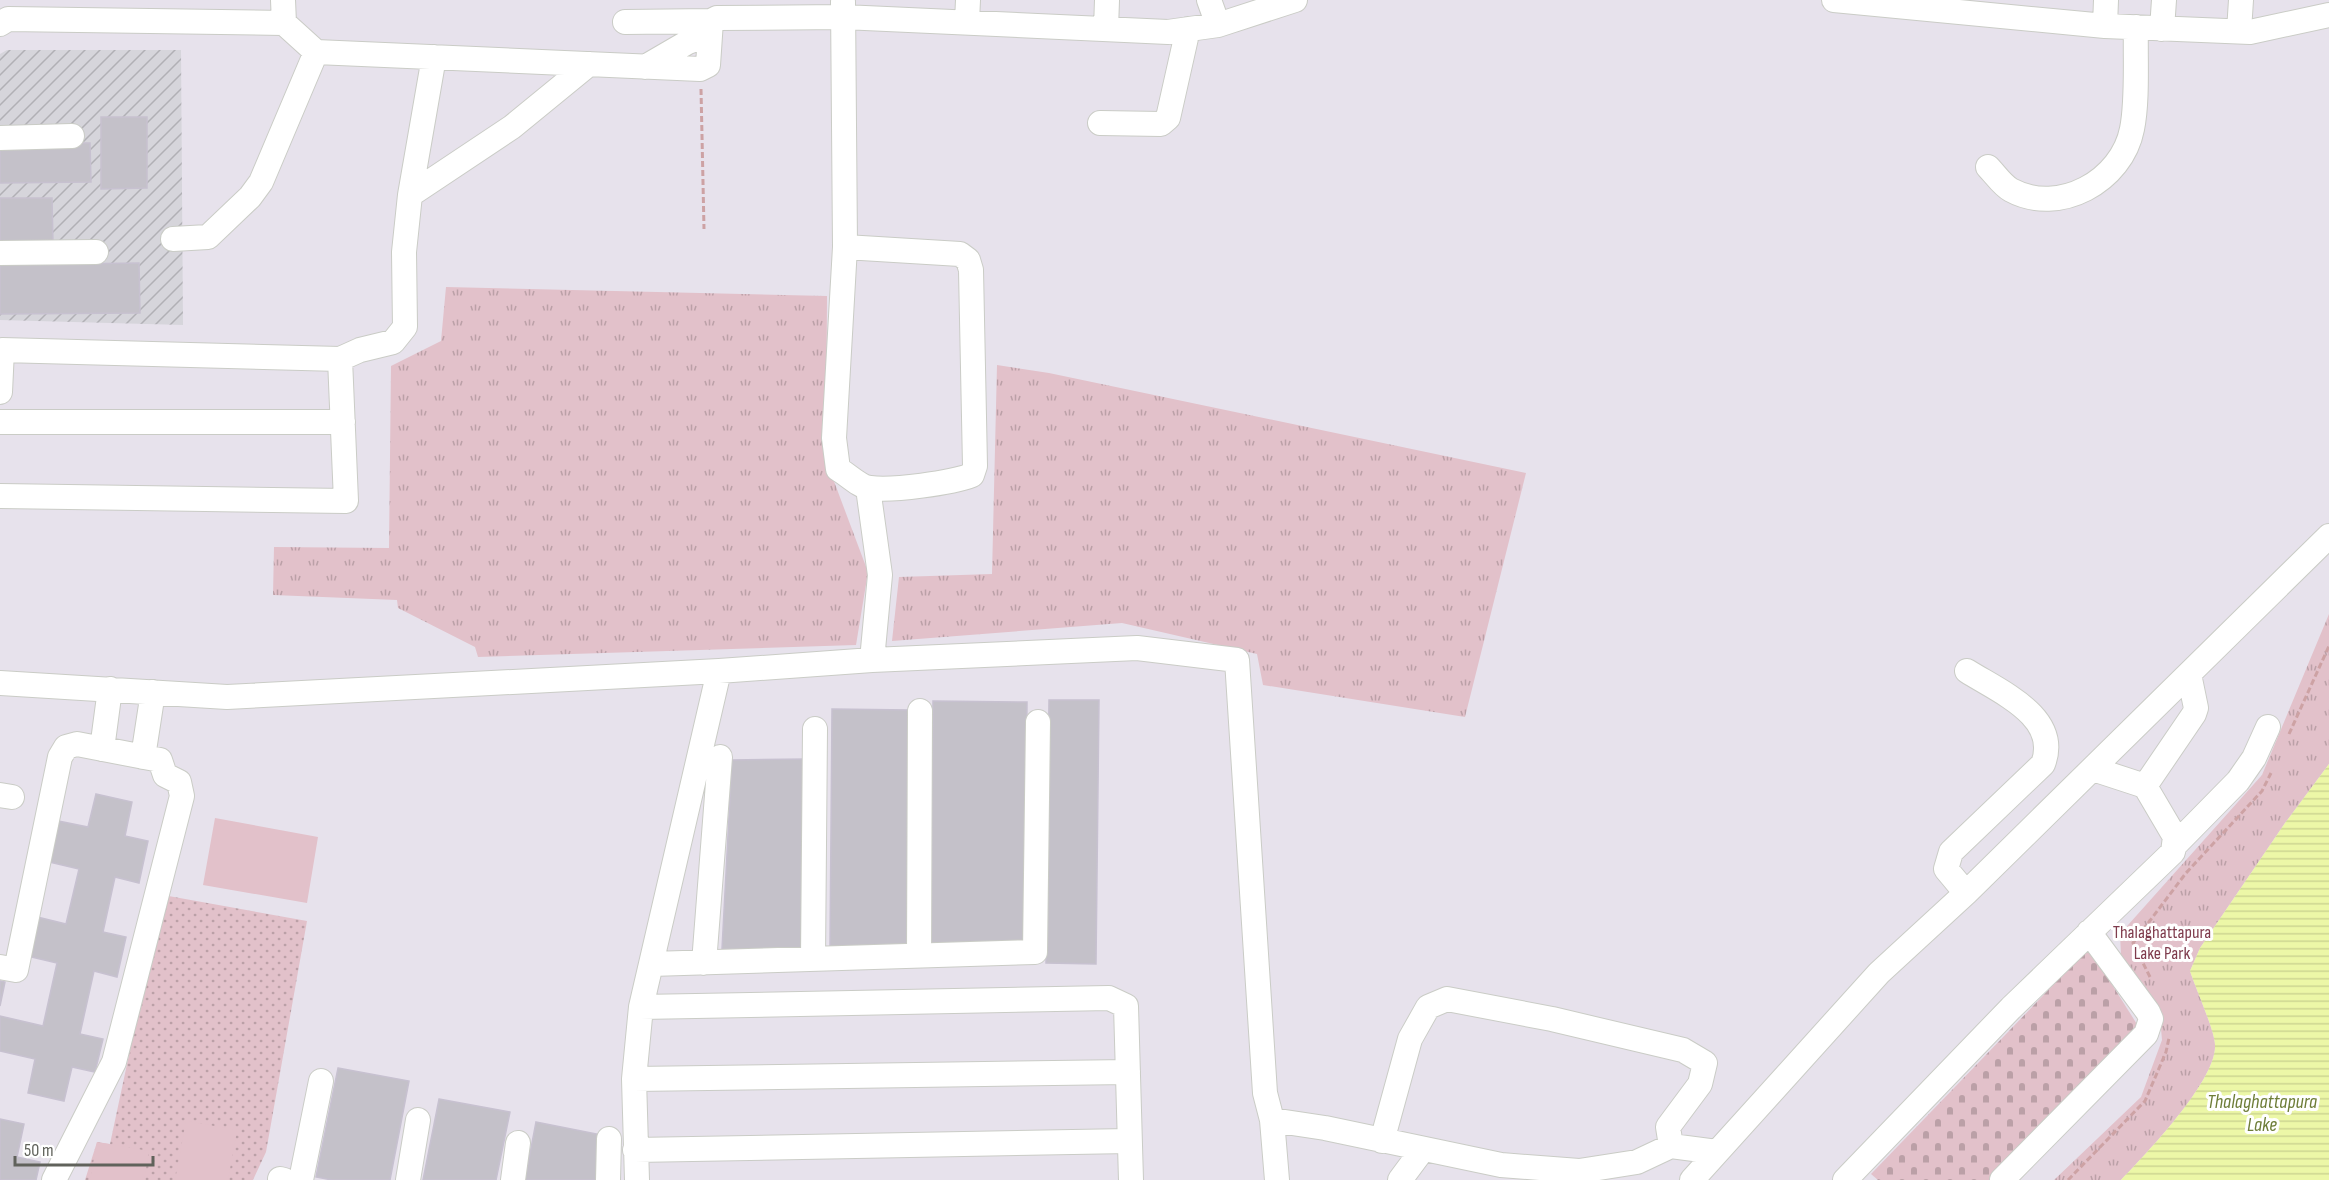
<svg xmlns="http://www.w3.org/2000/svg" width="2329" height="1180" viewBox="0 0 2329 1180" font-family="'Sofia Sans Condensed',sans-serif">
<defs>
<pattern id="industrial-furrows" width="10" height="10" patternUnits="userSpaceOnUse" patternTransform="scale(1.5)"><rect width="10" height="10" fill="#d6d5db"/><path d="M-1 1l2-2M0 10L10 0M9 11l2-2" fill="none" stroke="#b1b0b5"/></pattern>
<pattern id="grass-tufts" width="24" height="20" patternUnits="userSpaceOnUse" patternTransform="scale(1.5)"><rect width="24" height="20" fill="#e2c1ca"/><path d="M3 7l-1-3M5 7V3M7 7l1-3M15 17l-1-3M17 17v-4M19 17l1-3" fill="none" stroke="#bba0a7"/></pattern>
<pattern id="cemetery-stones" width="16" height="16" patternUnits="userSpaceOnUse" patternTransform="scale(1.5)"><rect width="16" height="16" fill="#e2c1ca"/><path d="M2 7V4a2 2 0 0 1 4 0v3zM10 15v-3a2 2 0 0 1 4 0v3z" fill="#bba0a7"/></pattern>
<pattern id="garden-dots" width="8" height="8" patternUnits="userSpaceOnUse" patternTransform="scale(1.5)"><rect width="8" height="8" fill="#e2c1ca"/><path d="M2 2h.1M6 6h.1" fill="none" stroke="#bba0a7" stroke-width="1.8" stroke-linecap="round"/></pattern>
<pattern id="water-rules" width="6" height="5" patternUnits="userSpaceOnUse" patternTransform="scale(1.5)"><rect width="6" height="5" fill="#ecf7a7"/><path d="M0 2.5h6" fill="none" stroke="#cdd692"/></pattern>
</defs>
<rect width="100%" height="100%" fill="#e7e2ec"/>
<!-- industrial -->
<path fill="url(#industrial-furrows)" d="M7,50H181L183,325L0,320V54Z"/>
<!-- grass -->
<path fill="url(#grass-tufts)" d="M446,287L827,296L826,460L868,572L856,645L478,657L475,647L398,608L397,600L273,595L274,547L389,548L391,366L441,341Z
M997,365L1049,373L1526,473L1465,717L1263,685L1257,654L1122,623L892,641L899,577L992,574Z
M2329,614V764L2285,823L2200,948L2190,971C2195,987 2215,1031 2215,1045C2217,1080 2145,1155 2121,1180H2054L2141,1097L2162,1040L2160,1017L2121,955L2120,934L2262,775Z"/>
<!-- cemetery -->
<path fill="url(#cemetery-stones)" d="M2089,948L2140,1029L1989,1180H1878L1871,1174Z"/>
<!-- garden -->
<path fill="url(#garden-dots)" d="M163,895L307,921L266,1152L253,1180H85L97,1142L110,1144Z"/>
<!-- pitch -->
<path fill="#e2c1ca" d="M215,818L318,837L307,903L203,885Z
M186,1121L237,1130L228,1180H175Z
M97,1142L149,1151L144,1180H90Z"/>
<!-- water -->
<path fill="url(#water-rules)" d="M2329,764V1180H2121C2145,1155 2217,1080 2215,1045C2215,1031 2195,987 2190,971L2200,948L2285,823Z"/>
<!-- building -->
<path fill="#c4c1c9" stroke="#c7c1d0" stroke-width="1.5" d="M101,117H147V188L101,189Z
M0,143H90L91,182L0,183Z
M0,198H52L53,244L0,245Z
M139,263L140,313L0,314V265Z
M1049,700H1099L1096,964L1046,963Z
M933,701L1027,702L1025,945H931Z
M832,709L910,710L907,948H830Z
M807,759L806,950L722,949L732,760Z
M96,794L132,802L125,836L148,841L139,883L115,877L103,932L126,937L117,977L94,971L80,1034L103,1039L95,1072L72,1067L64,1101L28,1093L35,1059L0,1051V1016L43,1026L57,963L27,956L37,917L66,924L79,869L49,862L58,821L88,827Z
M0,981L5,982L0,1006Z
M338,1068L409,1081L390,1180H332L316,1177Z
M439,1099L510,1112L496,1180H423Z
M0,1119L24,1124L17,1157L40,1162L36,1180H0Z
M536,1122L607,1136L599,1180H525Z"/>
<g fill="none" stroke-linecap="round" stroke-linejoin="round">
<!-- minor casing -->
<g stroke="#caccc6" stroke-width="26">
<path id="minor" d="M283,0L284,23
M1209,0L1218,25
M1834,0L2105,26L2250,32L2329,15
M843,2L845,247L834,438L838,469C847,474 860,487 870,488C893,491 951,483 972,475L975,466L971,270L968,260L960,254L845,247
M625,22L711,21
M967,22L968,0
M0,24L8,19L284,23L316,52L700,69L708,65L711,21L717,18L843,17L1168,32L1218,25L1295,0
M2105,26L2106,0
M1106,29L1107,0
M2162,29L2164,0
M2239,31L2241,0
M645,67L688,42L709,34
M1100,123L1161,124L1168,118L1188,29
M0,138L72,136
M1988,167C1995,174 2002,185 2011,190C2059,216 2122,181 2132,129C2138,99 2135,59 2136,27
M410,195L512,127L589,64
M173,239L208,237L250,197L261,182L316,52
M0,253L96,252
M340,359L360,350L393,342L405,327L404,252L410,195L434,57
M0,392L2,350L340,359L346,501L0,496
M0,422H343
M868,488L880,575L872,660
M0,683L227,697L719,671L872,660L1137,648L1237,660L1265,1093L1272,1120L1325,1128L1501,1165L1579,1171L1637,1162L1671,1146L1717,1152
M102,749L110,689
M143,757L153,692
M2093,769L2145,786
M0,795L12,797
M2175,845L2238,781L2254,758L2268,727
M1966,893L1946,869L1951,852L2043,764C2061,717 2000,692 1967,671
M919,955L920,711
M813,959L815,729
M704,963L720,757
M651,964L1035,952L1038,722
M0,967L16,970L60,757L66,747L77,744L160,760L165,775L179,782L182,796L114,1062L54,1180
M641,1007L1109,998L1126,1006L1131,1180
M634,1079L1128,1072
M1272,1120L1277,1180
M1382,1141L1410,1039L1428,1007L1447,999L1552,1019L1683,1050L1705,1063L1700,1084L1668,1127L1671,1146
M635,1150L1129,1141
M280,1179L284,1180
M301,1180L321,1081
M408,1180L418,1120
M513,1180L518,1143
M608,1180L609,1139
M637,1180L634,1079L641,1007L719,671
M1400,1180L1423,1149
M1692,1180L1879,973L1966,893L2329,536
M1845,1180L2011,1008L2173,852L2175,837L2145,786L2194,714L2196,708L2189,674
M2002,1180L2146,1034L2151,1019L2148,1012L2089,932"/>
</g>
<!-- path -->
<path stroke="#cda2a4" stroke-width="3" stroke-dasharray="6 3" stroke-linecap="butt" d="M701,89L704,229
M2289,734L2329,646
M2150,977L2133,943L2186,873L2262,791L2271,773
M2068,1180L2145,1101L2166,1052L2169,1038"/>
<!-- minor -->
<use href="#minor" stroke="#fff" stroke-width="24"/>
</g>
<g text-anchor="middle" stroke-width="6" stroke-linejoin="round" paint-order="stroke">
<!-- park labels -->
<g font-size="18" fill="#7f3c4d" stroke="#fff">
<text x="2162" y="938">Thalaghattapura<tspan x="2162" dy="21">Lake Park</tspan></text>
</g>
<!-- water labels -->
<g font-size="20" font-style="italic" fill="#6e7d38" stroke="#fff">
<text x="2262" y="1108">Thalaghattapura<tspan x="2262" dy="23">Lake</tspan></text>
</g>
</g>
<!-- scale -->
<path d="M15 1156v9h138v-9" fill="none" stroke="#60625b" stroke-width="3"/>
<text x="24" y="1156" font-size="18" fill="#60625b" stroke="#ffffff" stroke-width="4.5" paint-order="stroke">50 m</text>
</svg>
